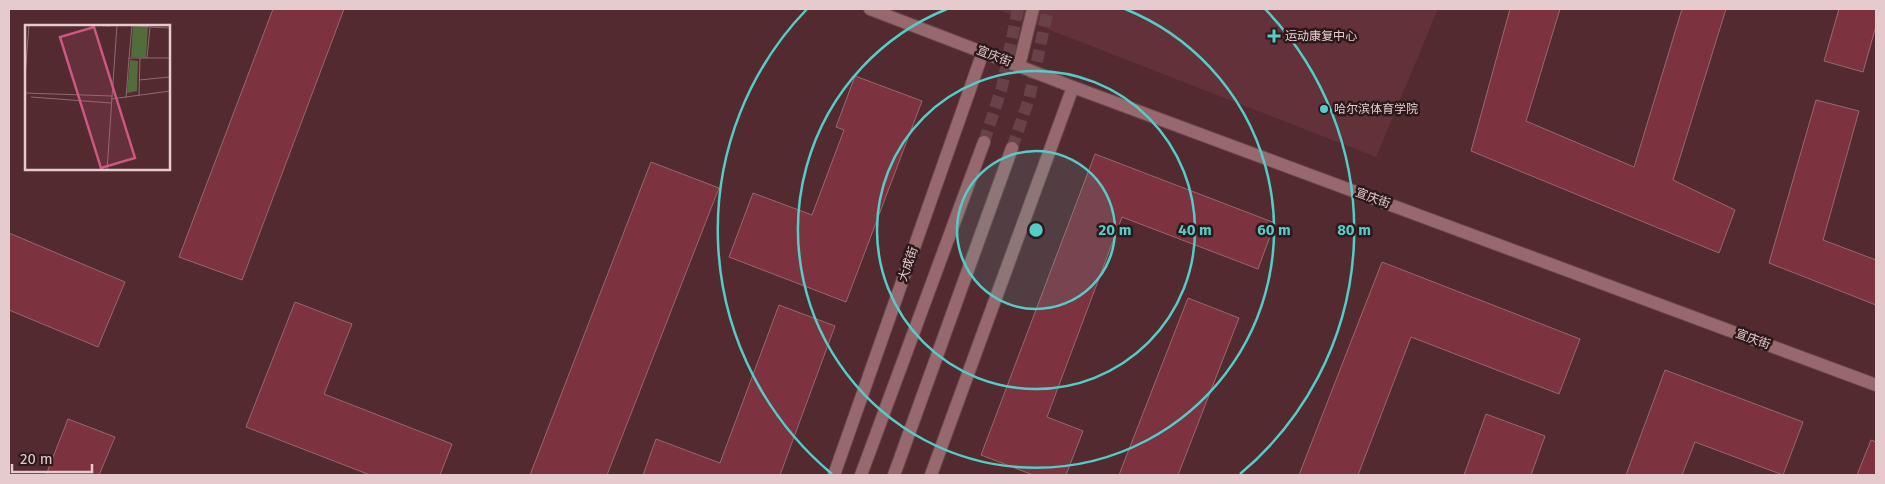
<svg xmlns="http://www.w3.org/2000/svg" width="1885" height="484" viewBox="0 0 1885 484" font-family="'Fira Sans','Noto Sans SC',sans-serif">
<rect width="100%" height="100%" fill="#522a30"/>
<!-- built -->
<path fill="#623139" d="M996,9H1438L1376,157Z"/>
<!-- building -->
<path fill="#7d3240" stroke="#97686e" d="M273,9H344L242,280L179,257Z
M1510,9H1560L1526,121L1634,167L1682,9H1726L1673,180L1735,210L1719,253L1471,151Z
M1839,9H1876V26L1863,72L1824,61Z
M855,76L922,101L846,302L729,257L753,193L812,215L844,130L836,127Z
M1816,100L1859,111L1823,240L1876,260V305L1769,263Z
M1095,154L1275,223L1258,269L1122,217L1047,417L1083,431L1066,475H1033L981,455Z
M651,162L719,188L607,475H530Z
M9,233L125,282L98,347L9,310Z
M1382,262L1580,339L1559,394L1411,337L1358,475H1299Z
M1188,298L1239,318L1178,475H1119Z
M295,302L352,324L324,394L452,444L440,475H370L246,427Z
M779,305L835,326L780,475H643L656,439L720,463Z
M1665,370L1803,422L1783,475L1695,442L1682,475H1626Z
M1486,414L1545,436L1531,475H1464Z
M68,419L115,437L99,475H46Z
M1871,440L1876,442V475H1857Z"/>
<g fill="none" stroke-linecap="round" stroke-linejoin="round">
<!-- secondary-tunnel -->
<path stroke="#684248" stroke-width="12" stroke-dasharray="12 6" stroke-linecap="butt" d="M984,142L1002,87L1018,9
M1012,148L1029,99L1048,9"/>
<!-- street casing -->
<g stroke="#6a494e" stroke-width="14">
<path id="street" d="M1019,66L1033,9"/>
</g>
<!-- secondary casing -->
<g stroke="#6a494e" stroke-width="14">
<path id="secondary" d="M870,9L1073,87L1876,385
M834,475L983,52
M861,475L984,142
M894,475L1012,148
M931,475L1073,87"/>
</g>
<!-- street -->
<use href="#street" stroke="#97696e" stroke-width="12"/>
<!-- secondary -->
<use href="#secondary" stroke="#97696e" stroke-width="12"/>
</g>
<!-- distance rings -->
<circle cx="1036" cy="230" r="79" fill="#54cdc8" fill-opacity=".12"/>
<g fill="none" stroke="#54cdc8" stroke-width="2.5">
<circle cx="1036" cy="230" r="79"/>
<circle cx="1036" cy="230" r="159"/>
<path d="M1125 9A238 238 0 1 1 947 9"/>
<path d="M832 474A318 318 0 0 1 807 9M1265 9A318 318 0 0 1 1240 474"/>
</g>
<!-- markers -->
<g fill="#54cdc8" stroke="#2c191c" stroke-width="2">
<path d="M1271.5 28.5h5v5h5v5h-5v5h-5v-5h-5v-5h5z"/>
<circle cx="1324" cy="109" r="5"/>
</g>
<g text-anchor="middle" stroke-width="5" stroke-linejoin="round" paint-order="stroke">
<!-- poi labels -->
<g font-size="12" fill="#e5cbcd" stroke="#2c191c" text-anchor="start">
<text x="1285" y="40">运动康复中心</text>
<text x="1334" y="113">哈尔滨体育学院</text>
</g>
<!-- street labels -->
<g font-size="12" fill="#e5cbcd" stroke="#2c191c">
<text transform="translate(994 56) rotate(21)" y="4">宣庆街</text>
<text transform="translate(1373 198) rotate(20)" y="4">宣庆街</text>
<text transform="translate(908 264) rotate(-71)" y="4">大成街</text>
<text transform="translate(1753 339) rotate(20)" y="4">宣庆街</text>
</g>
</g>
<!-- overview -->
<g transform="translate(25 25)">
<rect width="145" height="145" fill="#522a30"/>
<path d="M108,0L123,1L121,33L106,32ZM105,35L113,36L112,66L102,68Z" fill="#536c3b"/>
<path fill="none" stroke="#8d6a6f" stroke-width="1" d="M66,0L85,1M109,0L125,2M104,33L107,0M122,33L125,2L145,3M0,52L4,0M114,55L145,52M0,68L87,71M114,71L115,33M6,72L86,78M101,73L104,33H145M86,74L145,66M82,145L92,0"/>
<path fill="#ce5783" fill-opacity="0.15" stroke="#ce5783" stroke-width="2.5" d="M69,2L110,133L76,143L35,12Z"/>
<rect width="145" height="145" fill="none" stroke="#e5cbcd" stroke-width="2.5"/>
</g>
<circle cx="1036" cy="230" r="8" fill="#54cdc8" stroke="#2c191c" stroke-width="2.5"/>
<g font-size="15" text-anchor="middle" font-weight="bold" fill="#54cdc8" stroke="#2c191c" stroke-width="5" stroke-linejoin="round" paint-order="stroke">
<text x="1115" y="235">20 m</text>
<text x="1195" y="235">40 m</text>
<text x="1274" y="235">60 m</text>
<text x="1354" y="235">80 m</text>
</g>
<!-- border -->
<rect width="1885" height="484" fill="none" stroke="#e5cbcd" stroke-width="20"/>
<!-- scale -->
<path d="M12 464v8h80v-8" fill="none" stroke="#e5cbcd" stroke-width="2.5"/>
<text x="20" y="464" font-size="15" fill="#e5cbcd" stroke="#2c191c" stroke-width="4" paint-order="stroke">20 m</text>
</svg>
